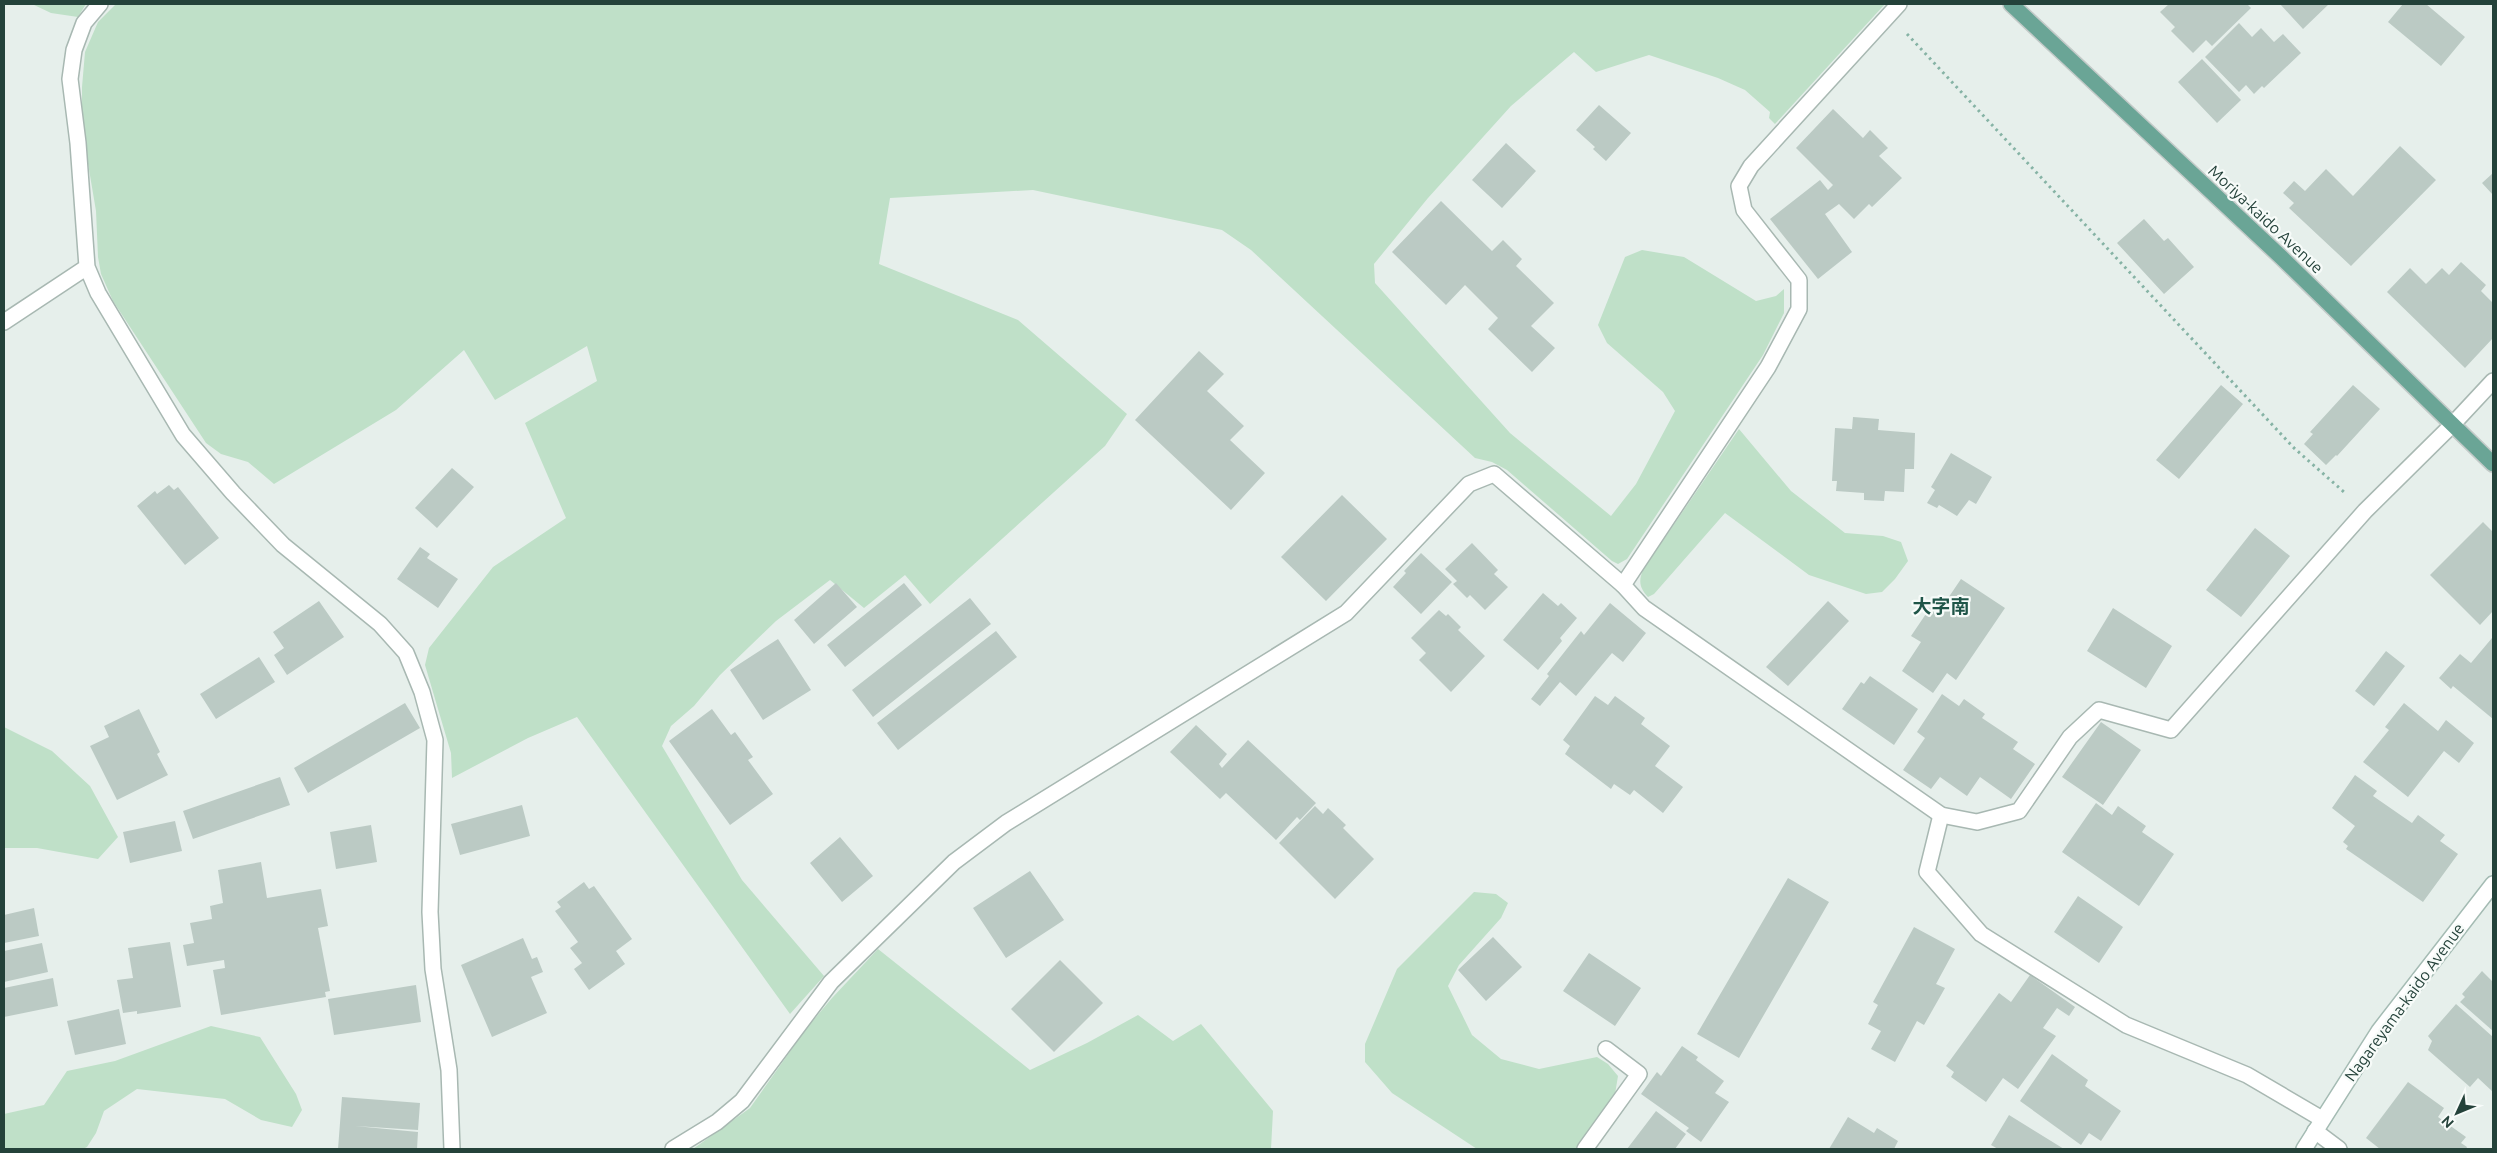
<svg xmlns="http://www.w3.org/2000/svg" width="2497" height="1153" viewBox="0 0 2497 1153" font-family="Ubuntu,'Noto Sans JP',sans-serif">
<rect width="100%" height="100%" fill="#e6efeb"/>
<!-- green -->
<path fill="#bfe0c8" d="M32,4H86L78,17L51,13Z
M116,4H1885L1775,124L1769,118L1770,112L1745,90L1718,78L1649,55L1596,72L1574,52L1511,106L1428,198L1374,264L1375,283L1510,433L1611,516L1636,484L1675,411L1663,392L1607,343L1598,325L1625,257L1642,250L1684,257L1756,301L1776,296L1784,289V313L1763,355L1627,559L1618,564L1612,561L1507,470L1492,462L1475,458L1251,250L1222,230L1033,190L890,198L879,264L1018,320L1127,414L1105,446L930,604L905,575L864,608L830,580L776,621L720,675L694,706L671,726L662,746L742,880L824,976L790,1014L577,717L528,738L452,778L451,753L425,665L429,648L493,567L566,518L525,423L597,381L587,346L495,400L464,350L396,410L274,484L248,462L221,454L206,443L113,301L101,274L98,257L96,211L82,128V87L85,52L98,22Z
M1739,429L1791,491L1845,533L1883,536L1901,542L1908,561L1895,579L1882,592L1866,594L1809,575L1725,513L1654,594L1648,597C1640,588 1638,582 1643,570Z
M4,727L52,751L90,786L118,837L98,859L37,848H4Z
M1474,892L1496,894L1508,903L1501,918L1459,965L1448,986L1472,1035L1501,1059L1539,1069L1597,1057L1608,1064L1618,1076L1615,1094L1577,1149H1477L1392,1093L1365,1062V1044L1397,969Z
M878,949L1030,1070L1087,1043L1138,1015L1173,1041L1201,1024L1273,1111L1271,1149H693L750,1108L806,1029L832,998Z
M211,1026L260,1037L296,1094L302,1110L292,1127L261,1120L225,1099L137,1089L104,1111L96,1133L87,1147L83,1149H4V1114L44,1105L67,1071L115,1061Z"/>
<!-- building -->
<path fill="#bbcac4" d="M2169,4H2247L2251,8L2212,46L2206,40L2193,53L2171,31L2175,27L2160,12Z
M2280,4H2329L2303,29Z
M2403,4H2426L2465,37L2441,66L2388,22Z
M2239,23L2252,37L2261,28L2274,42L2283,34L2301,53L2264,88L2262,86L2254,94L2246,85L2239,92L2205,57Z
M2202,59L2241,100L2217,123L2178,82Z
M1599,105L1631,133L1606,161L1593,149L1595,147L1576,130Z
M1833,109L1863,138L1870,130L1888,148L1879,156L1902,178L1872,207L1869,204L1854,219L1839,204L1825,214L1852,252L1818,279L1770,219L1820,180L1828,190L1833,185L1796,148Z
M1506,143L1536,171L1502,208L1472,180Z
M2400,146L2436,180L2351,266L2289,208L2294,203L2283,193L2294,181L2305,191L2326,169L2353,196Z
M2493,173V195L2482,183Z
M1441,201L1492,251L1503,240L1522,259L1516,266L1554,303L1531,326L1555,348L1532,372L1488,329L1498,318L1465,285L1446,305L1392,252Z
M2144,219L2164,241L2168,238L2194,267L2164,294L2117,243Z
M2461,262L2486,285L2481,291L2493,303V338L2465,368L2387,292L2410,268L2426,284L2442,268L2449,275Z
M1199,351L1224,374L1207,391L1244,426L1230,440L1265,473L1231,510L1135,420Z
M2221,385L2243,404L2179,479L2156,460Z
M2353,385L2380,409L2337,456L2336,455L2326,465L2304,444L2313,434L2310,432Z
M1853,417L1879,419L1878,430L1915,433L1914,469H1905L1904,492L1885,491L1884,501L1864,500V493L1836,491L1837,481H1832L1835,428L1852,429Z
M1951,453L1992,477L1976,504L1969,500L1957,516L1939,505L1937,508L1927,503L1935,490L1931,487Z
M452,468L474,487L437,528L415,508Z
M169,485L174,490L178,487L219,538L185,565L137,506L155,491L157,494Z
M1342,495L1387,539L1326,601L1281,557Z
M2483,522L2493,532V611L2480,625L2430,575Z
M2255,528L2290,556L2241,617L2206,590Z
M1472,543L1498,570L1494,574L1508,587L1485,610L1470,595L1467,598L1453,584L1457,581L1445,569Z
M420,547L430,554L427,558L458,579L438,608L397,579Z
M1421,553L1452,582L1421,614L1393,587L1406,573L1404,571Z
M1961,579L2005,608L1956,680L1947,673L1933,693L1902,671L1921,642L1911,636L1934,602L1942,607Z
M836,583L857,607L814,644L794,620Z
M904,583L922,605L845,667L827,645Z
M1543,593L1558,606L1561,603L1577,618L1560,638L1562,641L1538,670L1503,640Z
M970,598L991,624L873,717L852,690Z
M319,601L344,637L287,675L274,655L284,648L273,632Z
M1828,601L1849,621L1788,686L1766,667Z
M1610,603L1646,633L1623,662L1612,653L1576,696L1560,682L1540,706L1531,699L1549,676L1547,674L1581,631L1584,635Z
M2113,608L2172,646L2146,688L2087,651Z
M1439,610L1446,616L1448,614L1461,627L1458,630L1485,656L1451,692L1419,660L1426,653L1411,638Z
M996,631L1017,657L898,750L877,723Z
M2492,638L2493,640V719L2453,686L2451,689L2439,678L2460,654L2471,663Z
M778,639L811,690L763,720L730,670Z
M2386,651L2405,666L2374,706L2355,691Z
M259,657L275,682L216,719L200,694Z
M1870,676L1918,709L1894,745L1842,709L1861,682L1864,684Z
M1942,694L1959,706L1964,699L1985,714L1982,718L2018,742L2013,749L2035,764L2011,799L1980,777L1967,796L1940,777L1931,789L1903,770L1925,738L1917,732Z
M1595,696L1608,705L1615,696L1645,718L1641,724L1670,746L1655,766L1683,787L1663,813L1634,790L1630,795L1614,784L1611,789L1565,754L1570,746L1563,740Z
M405,703L420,728L308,793L294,768Z
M2404,703L2438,731L2446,720L2474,743L2459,763L2444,751L2408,797L2363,762L2389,730L2385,727Z
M139,709L160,752L157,754L168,775L117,800L90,746L109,737L104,726Z
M712,709L731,735L735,732L753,757L748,760L773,794L730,825L669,741Z
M2101,722L2141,750L2103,805L2062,777Z
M1196,725L1227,754L1219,764L1222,768L1248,740L1316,803L1300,820L1297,817L1276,840L1226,793L1220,799L1170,752Z
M2355,775L2377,791L2373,796L2412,823L2418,815L2445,835L2440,841L2458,854L2423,902L2346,849L2348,846L2343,842L2355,826L2332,808Z
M280,777L290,805L193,839L183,811Z
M2096,803L2112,815L2118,806L2146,826L2142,832L2174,854L2139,906L2062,852Z
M522,805L530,836L460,855L451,824Z
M1315,806L1323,814L1328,808L1346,825L1343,828L1374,859L1335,899L1279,843Z
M175,821L182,851L130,863L123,832Z
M371,825L377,862L336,869L330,832Z
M840,837L873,876L842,902L810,863Z
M261,862L267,898L321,889L328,926L318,928L330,991L325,992L326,997L221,1015L213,970L225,968L224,960L187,966L183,945L194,943L190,923L212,919L210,906L223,903L218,870Z
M1030,871L1064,920L1006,958L973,908Z
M1788,878L1829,902L1739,1058L1697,1034Z
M584,882L589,889L594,886L632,939L616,951L625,964L589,990L574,969L582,963L570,948L578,942L555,911L561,907L557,902Z
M2078,896L2123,927L2099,963L2054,932Z
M34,908L39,936L4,943V915Z
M1914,927L1955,949L1936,984L1945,988L1924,1025L1917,1021L1895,1062L1871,1049L1881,1031L1868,1024L1878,1005L1873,1002Z
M1493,937L1522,967L1486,1001L1458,970Z
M523,938L532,959L537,957L543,972L531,977L547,1013L492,1037L461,965Z
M170,942L181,1007L137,1014V1011L123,1013L117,980L133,978L128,948Z
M42,943L48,972L4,982V951Z
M1589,953L1641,988L1615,1026L1563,991Z
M1060,960L1103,1003L1054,1052L1011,1009Z
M2482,971L2493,982V1031L2460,1002L2465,997L2462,994Z
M2030,975L2075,1007L2069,1016L2057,1008L2043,1028L2056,1036L2018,1089L2003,1078L1986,1102L1951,1077L1954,1072L1946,1066L1999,993L2011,1002Z
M53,978L58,1006L4,1017V988Z
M416,985L421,1022L334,1035L328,999Z
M2456,1004L2493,1037V1092L2478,1078L2470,1087L2428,1050L2432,1041L2428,1036Z
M119,1009L126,1044L75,1055L67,1021Z
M1682,1046L1698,1057L1696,1060L1724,1081L1715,1093L1729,1102L1701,1142L1686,1131L1689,1128L1641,1094L1657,1072L1661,1076Z
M2052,1054L2088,1080L2085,1086L2121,1111L2101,1141L2089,1133L2081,1145L2020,1101Z
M2408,1082L2444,1108L2438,1117L2466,1137L2461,1143L2467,1147L2466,1149H2380L2366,1138Z
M342,1097L420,1103L418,1130L355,1126L418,1132L417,1149H338Z
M1656,1111L1686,1134L1675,1149H1627Z
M2009,1115L2064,1149H1998L1991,1145Z
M1848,1117L1874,1133L1877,1128L1898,1141L1894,1149H1829Z"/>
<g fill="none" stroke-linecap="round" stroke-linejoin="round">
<!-- lane casing -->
<g stroke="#a8b8b2" stroke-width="18">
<path id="lane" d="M100,4L84,23L74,50L70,79L78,143L87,267L98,293L183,435L233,493L283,545L380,624L406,653L422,692L435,740L430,912L433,969L449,1070L452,1149
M4,322L87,267
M1941,815L1927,872L1981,934L2126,1025L2247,1075L2322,1119
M673,1149L717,1122L742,1101L831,982L954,862L1006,823L1346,613L1469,484L1494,474L1623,585
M1585,1149L1639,1074L1606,1049"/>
</g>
<!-- street casing -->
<g stroke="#a8b8b2" stroke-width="18">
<path id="street" d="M1899,4L1751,166L1739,186L1744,210L1799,280V309L1768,367L1623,585L1644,608L1941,815L1977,822L2019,811L2070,737L2099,710L2171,730L2365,511L2452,425L2493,381
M2315,1131L2339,1149"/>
</g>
<!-- secondary casing -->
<g stroke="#a4bbb3" stroke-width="18">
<path id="secondary" d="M2304,1149L2379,1031L2493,884"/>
</g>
<!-- primary casing -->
<g stroke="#c2cac8" stroke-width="18">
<path id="primary" d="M2011,4L2281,257L2493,464"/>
</g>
<!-- path -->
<path stroke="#86b3a5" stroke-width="3" stroke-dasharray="2.5 4" stroke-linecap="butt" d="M1907,34L2294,448L2344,492"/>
<!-- lane -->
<use href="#lane" stroke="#fff" stroke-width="15"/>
<!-- street -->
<use href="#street" stroke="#fff" stroke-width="15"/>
<!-- secondary -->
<use href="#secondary" stroke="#fff" stroke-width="15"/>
<!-- primary -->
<use href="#primary" stroke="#6aa596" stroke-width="15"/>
</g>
<g text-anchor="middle" stroke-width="4.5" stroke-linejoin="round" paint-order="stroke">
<!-- street labels -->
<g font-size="16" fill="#24423a" stroke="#f7fbf9">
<text transform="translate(2266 219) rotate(43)" y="6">Moriya-kaido Avenue</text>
<text transform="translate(2404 1002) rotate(-54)" y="6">Nagareyama-kaido Avenue</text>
</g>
<!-- quarter labels -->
<g font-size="19" font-weight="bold" fill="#1f5548" stroke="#f7fbf9">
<text x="1941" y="613">大字南</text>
</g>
</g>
<!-- border -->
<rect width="2497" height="1153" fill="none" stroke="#24423a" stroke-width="10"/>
<!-- north arrow -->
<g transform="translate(2457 1113) rotate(226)" stroke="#f7fbf9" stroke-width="4" paint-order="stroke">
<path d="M0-4L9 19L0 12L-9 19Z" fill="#24423a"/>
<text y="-8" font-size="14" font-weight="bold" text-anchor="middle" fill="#24423a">N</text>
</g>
</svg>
